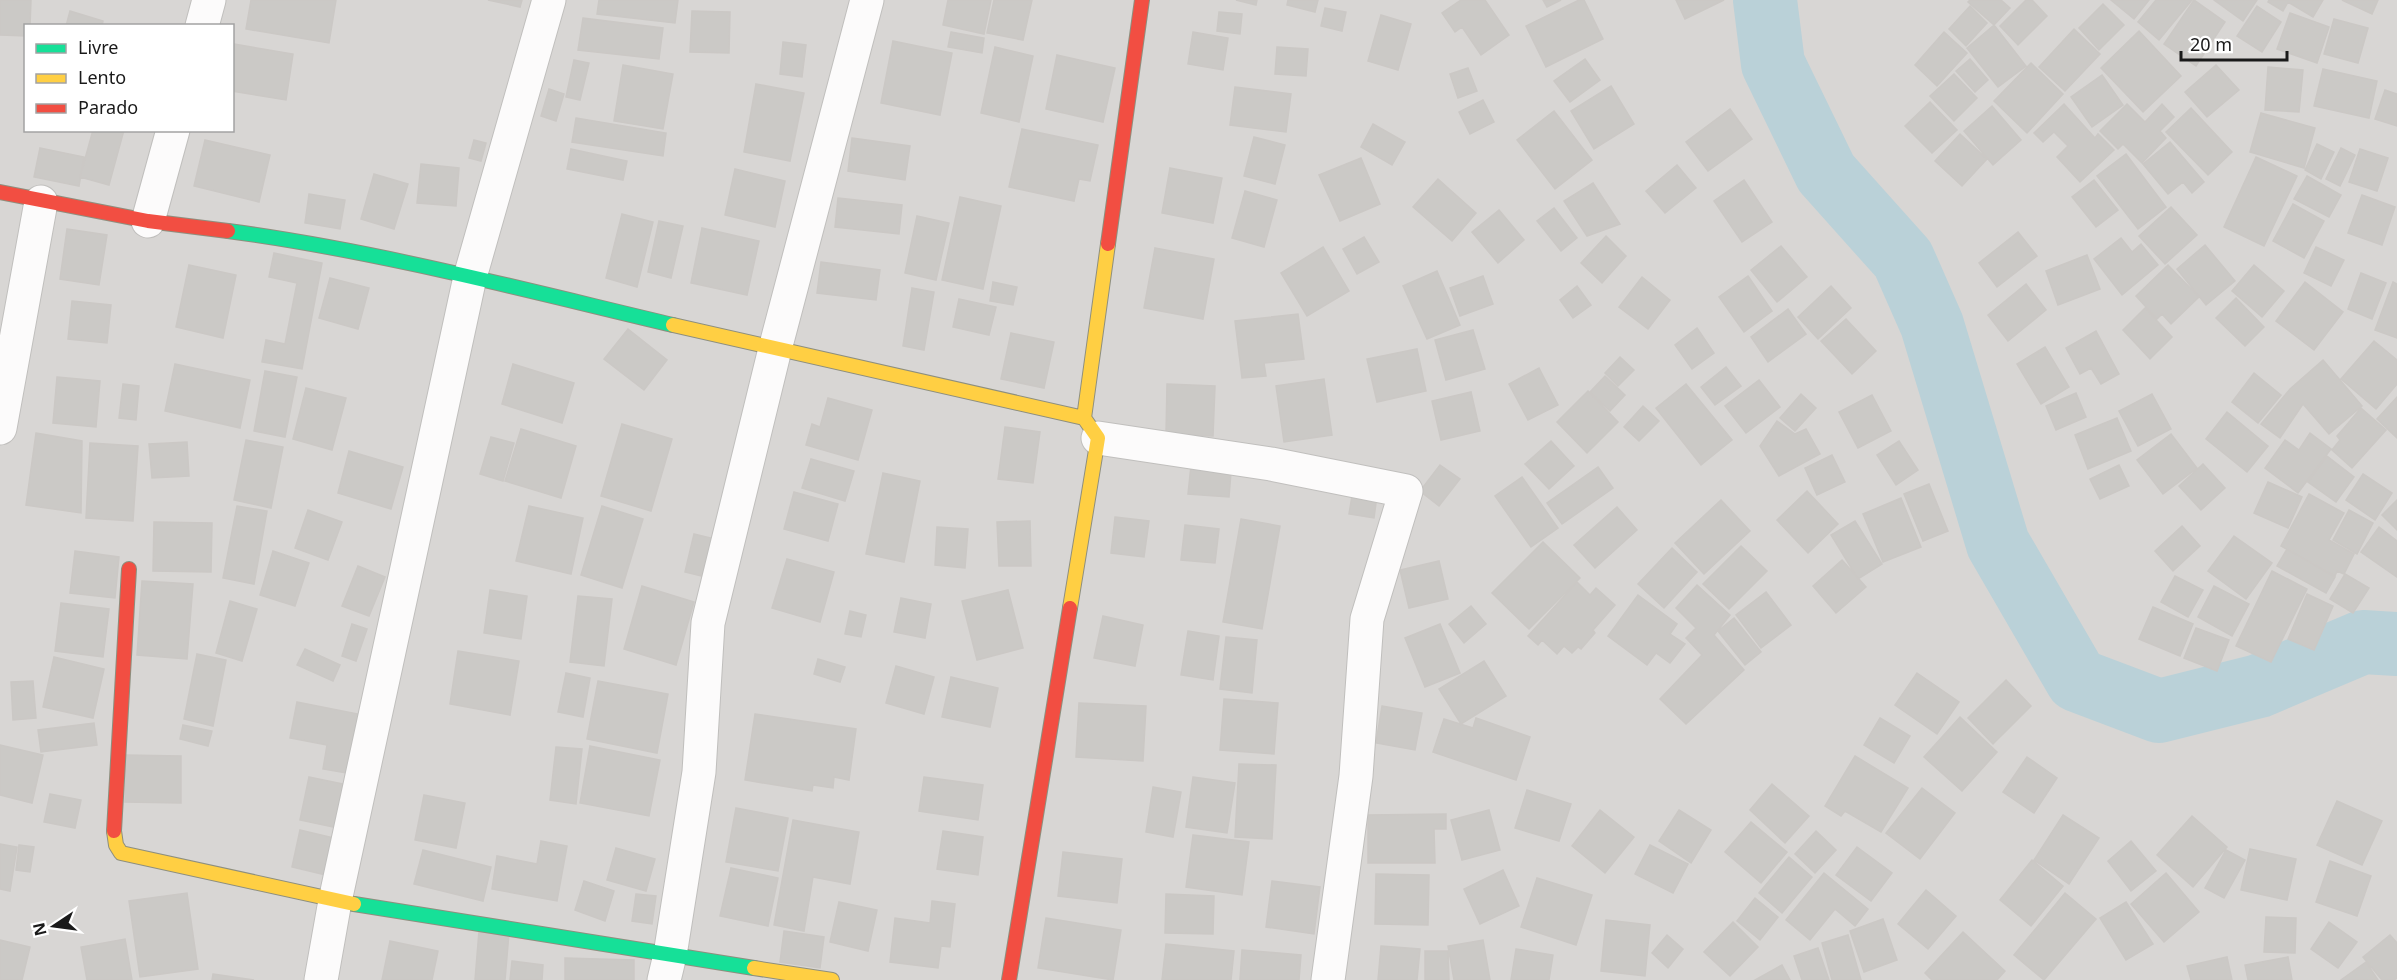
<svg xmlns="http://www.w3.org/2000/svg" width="2397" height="980" viewBox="0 0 2397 980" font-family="'Noto Sans',sans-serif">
<rect width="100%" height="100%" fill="#e9e7e3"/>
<!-- residential -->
<path fill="#d8d6d4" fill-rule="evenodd" d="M0,0H2397V980H0ZM26,26H232V130H26Z"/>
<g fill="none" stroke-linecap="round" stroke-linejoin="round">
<!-- river -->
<path stroke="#bad1d8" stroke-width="64" d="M1765,0L1773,64L1826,173L1903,259L1932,325L1998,544L2077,680L2159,711L2259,686L2363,642L2397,644"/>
</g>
<!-- building -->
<path fill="#cbc9c6" stroke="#cbc8c5" stroke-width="1.5" d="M0,0H31L30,26H26V36L0,35Z
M251,0H336L329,43L246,29Z
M488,0H522L520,7Z
M599,0H678L675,23L597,14Z
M948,0H991L984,34L943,25Z
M994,0H1032L1023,40L987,33Z
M1236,0H1257L1256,5Z
M1288,0H1318L1315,12L1287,5Z
M1461,0H1485L1509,35L1481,55L1462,27L1455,32L1442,13Z
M1543,0H1561L1547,7Z
M1579,0H1584L1603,39L1546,67L1526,26Z
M1676,0H1724L1685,19Z
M1970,0H2001L2010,8L1994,25L1968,2Z
M2026,0H2032L2047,16L2018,45L2000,26Z
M2111,0H2149L2134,19Z
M2156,0H2192L2159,40L2138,22Z
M2194,0L2225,22L2196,66L2164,44Z
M2214,0H2257L2243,21Z
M2269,0H2323L2313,17L2288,2L2283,11L2268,2Z
M2342,0H2378L2372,14Z
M2103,4L2124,25L2099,50L2079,28Z
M1970,6L1987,23L1966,46L1949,29Z
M2257,6L2281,22L2262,52L2237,36Z
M1325,8L1346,12L1342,31L1321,26Z
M70,11L103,21L102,26H66Z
M692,11L730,12L729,53L690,52Z
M1219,12L1242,14L1240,34L1217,31Z
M2290,13L2329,27L2317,63L2277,49Z
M1381,15L1411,24L1398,70L1368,61Z
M583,18L663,28L659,59L578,50Z
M2334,19L2368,28L2358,63L2324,54Z
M1994,25L2026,66L1998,87L1967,48Z
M2074,29L2100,54L2065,91L2039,67Z
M2139,31L2181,76L2143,112L2101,68Z
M951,32L984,38L982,53L948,47Z
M1193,32L1228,38L1223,70L1188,64Z
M1944,32L1967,53L1937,86L1915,65Z
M893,41L952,53L940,115L881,103Z
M783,42L806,45L802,77L780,74Z
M234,44L293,54L286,100L232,91Z
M995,47L1033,56L1019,122L981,113Z
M1277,47L1308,49L1306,76L1275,74Z
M1057,55L1115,68L1103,122L1046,109Z
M1585,59L1600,80L1570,102L1554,81Z
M1970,59L1988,80L1975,92L1956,71Z
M574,60L589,63L580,100L566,97Z
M2031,63L2063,94L2027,133L1994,101Z
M623,65L673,74L663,129L614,121Z
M2216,65L2239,90L2207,117L2185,92Z
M2268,67L2303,70L2299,112L2265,110Z
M1468,68L1477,91L1458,98L1450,74Z
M2323,69L2377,81L2369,118L2314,106Z
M1954,74L1977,98L1954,121L1930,96Z
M2102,75L2123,105L2092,127L2071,97Z
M756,84L804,93L790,161L744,152Z
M1611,86L1634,124L1594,149L1571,111Z
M1235,87L1291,94L1286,132L1230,125Z
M549,89L564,94L556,121L541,116Z
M2385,90L2397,94V126L2375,119Z
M1483,100L1494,122L1470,134L1459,112Z
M1930,102L1957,130L1932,153L1905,126Z
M2064,104L2095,138L2098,134L2114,150L2080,182L2057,157L2068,146L2054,132L2043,142L2034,133Z
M2127,104L2145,122L2162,104L2174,117L2160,131L2166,138L2142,163L2123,144L2118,149L2100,131Z
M1992,106L2021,140L1993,165L1964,131Z
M2191,108L2232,152L2208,175L2166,132Z
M1730,109L1752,139L1708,171L1686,142Z
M1554,111L1592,160L1555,189L1517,140Z
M2261,113L2315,128L2304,168L2250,152Z
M576,118L666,133L663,156L572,142Z
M1373,124L1405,142L1392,165L1361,147Z
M1022,129L1098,145L1090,181L1079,179L1074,201L1009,187Z
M93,130H124L109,185L80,177Z
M1960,134L1987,159L1962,186L1935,161Z
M1254,137L1285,145L1275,184L1244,176Z
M852,138L910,146L905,180L848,171Z
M205,140L270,155L259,202L194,186Z
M474,140L486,143L481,161L469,158Z
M2170,142L2204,182L2192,193L2183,182L2168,194L2143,164Z
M2317,144L2334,152L2321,179L2305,170Z
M40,148L84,157L79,186L34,177Z
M2341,148L2355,155L2340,186L2326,179Z
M571,149L627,161L623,180L567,169Z
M2360,149L2388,158L2377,191L2349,182Z
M2126,154L2166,207L2138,229L2097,176Z
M2256,157L2297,176L2264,246L2224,227Z
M1361,158L1380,204L1340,221L1319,175Z
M421,164L459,168L456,206L417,203Z
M1677,165L1696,188L1665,213L1646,191Z
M1170,168L1222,178L1213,223L1162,213Z
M735,169L785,181L775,227L725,215Z
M374,174L408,184L394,229L361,219Z
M2307,176L2341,195L2329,217L2294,199Z
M1438,179L1476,213L1452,241L1413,207Z
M1744,180L1772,222L1742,242L1714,201Z
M2094,180L2118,210L2096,227L2072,197Z
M1593,183L1620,224L1587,236L1564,201Z
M1245,191L1277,200L1264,247L1232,238Z
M309,194L345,200L340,229L305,223Z
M2362,195L2395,207L2382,245L2348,233Z
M960,197L1001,206L983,289L942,280Z
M838,198L902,205L899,234L835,227Z
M2293,204L2324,221L2304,258L2273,241Z
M2171,207L2197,235L2165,264L2139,236Z
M1554,208L1577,238L1561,251L1537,221Z
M1499,210L1524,240L1498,263L1472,232Z
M622,214L653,222L637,287L606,278Z
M917,216L949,223L936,280L905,273Z
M659,221L683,226L671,278L648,272Z
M702,228L759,241L747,295L691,283Z
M67,229L107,235L99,285L60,279Z
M2018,232L2037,256L1997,287L1979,263Z
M1606,236L1626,256L1602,283L1581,263Z
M1364,237L1379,262L1357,274L1343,249Z
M2121,238L2132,252L2141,244L2158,265L2122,295L2094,259Z
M2205,245L2235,281L2206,305L2177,269Z
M1781,246L1807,277L1777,302L1751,270Z
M1323,247L1349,291L1307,316L1281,273Z
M2316,247L2344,260L2331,286L2304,273Z
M1155,248L1214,259L1203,319L1144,308Z
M274,253L322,263L302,369L262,362L266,340L285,344L297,283L269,277Z
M2087,255L2100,289L2058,305L2046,271Z
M821,262L880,270L876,300L817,293Z
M189,265L236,275L223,338L176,327Z
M2168,265L2199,297L2171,324L2162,314L2157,319L2136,296Z
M2254,265L2284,291L2262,317L2232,291Z
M1437,271L1460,325L1427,339L1403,286Z
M2361,273L2386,283L2372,319L2348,309Z
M1483,276L1493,304L1460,316L1450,288Z
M1748,276L1772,311L1744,332L1719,297Z
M1642,277L1670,300L1648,329L1619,307Z
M330,278L369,288L358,329L319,318Z
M993,282L1017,287L1013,305L990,301Z
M2305,282L2343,312L2314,350L2276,321Z
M2393,282L2397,284V338L2375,330Z
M2026,284L2046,310L2008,341L1988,315Z
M1577,286L1591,305L1573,318L1560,300Z
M1831,286L1851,308L1818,339L1798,317Z
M912,288L934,292L924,350L903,346Z
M2236,298L2264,327L2245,346L2216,318Z
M959,299L996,307L989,335L953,327Z
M72,301L111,305L107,343L68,339Z
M2145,308L2172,337L2150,359L2123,330Z
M1788,309L1806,334L1768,362L1751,337Z
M1298,314L1304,359L1264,363L1266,376L1242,378L1235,321Z
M1846,319L1876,351L1852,374L1821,341Z
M1697,328L1714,353L1692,369L1675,345Z
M628,329L667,360L644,390L604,359Z
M1473,330L1485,369L1446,380L1435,340Z
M2096,331L2119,374L2101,384L2091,368L2080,374L2066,348Z
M1011,333L1054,342L1044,388L1001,379Z
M2374,341L2397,360V384L2376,409L2341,379Z
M2045,347L2069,387L2041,404L2017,364Z
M1417,349L1426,391L1377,402L1367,359Z
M1620,357L1634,370L1618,386L1605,373Z
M2323,360L2362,406L2329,434L2303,404L2280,438L2261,424L2290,389Z
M175,364L250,380L240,428L165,411Z
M513,364L574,383L562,423L502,404Z
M1726,367L1741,386L1715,405L1701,387Z
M1539,368L1558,405L1528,420L1509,384Z
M265,371L297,377L285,437L254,431Z
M2254,373L2281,395L2258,423L2232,402Z
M1605,376L1625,395L1610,411L1590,392Z
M57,377L100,381L96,427L53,423Z
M1324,379L1332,435L1284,442L1276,386Z
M1759,380L1780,407L1746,433L1725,406Z
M123,384L139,386L136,420L119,418Z
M1167,384L1215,386L1213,436L1166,434Z
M1686,384L1732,440L1701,465L1656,408Z
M306,388L346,398L332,450L293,439Z
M1588,391L1618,422L1587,453L1557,422Z
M1471,392L1480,431L1441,440L1432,401Z
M2076,393L2086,417L2056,430L2046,406Z
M1801,394L1816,408L1795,431L1780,418Z
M2152,394L2171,429L2138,446L2119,411Z
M1872,395L1891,431L1858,448L1839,412Z
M2397,397V438L2377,419Z
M828,398L872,410L858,460L806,445L812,424L820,427Z
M1643,406L1659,421L1639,441L1624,427Z
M2361,408L2386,430L2352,468L2332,450L2340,440L2337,436Z
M2227,412L2268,446L2247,472L2206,439Z
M2117,418L2131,451L2088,469L2075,435Z
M1777,421L1795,434L1806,429L1820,454L1779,476L1760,446Z
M622,424L672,439L651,511L601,496Z
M1005,427L1040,432L1033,483L998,479Z
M521,429L576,446L561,498L505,481Z
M36,433L82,441L81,513L26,505Z
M2310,433L2331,449L2298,493L2265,468L2285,440L2299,450Z
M2171,434L2197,468L2163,494L2137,460Z
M491,437L514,443L503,481L480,474Z
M246,440L283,447L271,508L234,500Z
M1551,441L1574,466L1549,489L1525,464Z
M1899,441L1918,470L1896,485L1877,455Z
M187,442L189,476L152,478L149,444Z
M90,443L138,446L133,521L86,518Z
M349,451L403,467L391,509L338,493Z
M1832,455L1845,482L1817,495L1805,468Z
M1192,456L1232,460L1229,497L1188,494Z
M2327,456L2354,477L2336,502L2308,482Z
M811,459L854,471L845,501L802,488Z
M2203,464L2225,488L2201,510L2179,486Z
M1440,465L1460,479L1439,506L1420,491Z
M2119,465L2129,486L2100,499L2090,479Z
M1598,467L1613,488L1562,524L1547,503Z
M883,473L920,481L904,562L866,554Z
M2363,474L2392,493L2375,520L2346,500Z
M1522,477L1558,528L1531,547L1495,496Z
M2268,482L2302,497L2288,528L2254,513Z
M1354,484L1378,488L1374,518L1349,514Z
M1929,484L1948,531L1923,541L1904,494Z
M1807,491L1838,524L1808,553L1777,520Z
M794,492L838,504L828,541L784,529Z
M2309,494L2344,513L2329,540L2354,554L2344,574L2337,571L2335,576L2281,546Z
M1901,498L1921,547L1883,562L1863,514Z
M1721,500L1750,531L1704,574L1675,543Z
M2397,500V530L2382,515Z
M237,506L267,511L254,584L223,578Z
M529,506L583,518L571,574L516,561Z
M602,506L643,519L622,588L581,575Z
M1617,507L1637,530L1595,568L1574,545Z
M308,510L342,522L328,560L295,548Z
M2349,510L2373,523L2357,554L2333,540Z
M1115,517L1149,521L1144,557L1111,553Z
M1241,519L1280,526L1262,629L1223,622Z
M1030,521L1031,566H999L997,522Z
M1855,521L1882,564L1858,579L1831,535Z
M154,522L212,523L211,572L153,571Z
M1185,525L1219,529L1215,563L1181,560Z
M2182,526L2200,546L2173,571L2155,551Z
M937,527L968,529L965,568L935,565Z
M2379,527L2397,541V577L2361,552Z
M694,534L715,539L706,577L685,572Z
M2234,536L2272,563L2246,599L2208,571Z
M1543,542L1580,578L1529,629L1492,593Z
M1741,546L1767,571L1729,609L1703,584Z
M1672,548L1697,572L1664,608L1638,584Z
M2287,549L2335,577L2326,593L2277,566Z
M75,551L119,557L115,598L70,593Z
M273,551L309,563L295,606L260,595Z
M787,559L834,572L820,622L772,608Z
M1842,560L1866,587L1836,613L1813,586Z
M1439,561L1448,599L1409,608L1400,570Z
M358,566L385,577L369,616L342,606Z
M2272,571L2307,589L2271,662L2236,646Z
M2345,574L2369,588L2353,613L2330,599Z
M2175,576L2203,590L2188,617L2161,602Z
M142,581L193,584L187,659L137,655Z
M1577,582L1590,595L1596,588L1615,605L1593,630L1595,633L1581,649L1578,647L1572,653L1564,646L1557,654L1542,640L1538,645L1528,636Z
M1697,585L1730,615L1714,635L1744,670L1686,724L1660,699L1702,655L1686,638L1696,628L1676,608Z
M642,586L694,602L676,665L624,649Z
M2214,586L2249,604L2232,636L2198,617Z
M490,590L527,596L521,639L484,633Z
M1008,590L1023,648L977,660L962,601Z
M1766,592L1791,625L1761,648L1736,615Z
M2307,594L2333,606L2314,650L2288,639Z
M1638,595L1677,624L1670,634L1685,644L1670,663L1656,653L1647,665L1608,636Z
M578,596L612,599L604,666L570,662Z
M901,598L931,604L925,638L894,632Z
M230,601L257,609L242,661L216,653Z
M61,603L109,609L103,657L55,651Z
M1471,606L1486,624L1464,643L1449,624Z
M2153,607L2193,624L2180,656L2139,639Z
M850,611L866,615L861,637L845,634Z
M1103,616L1143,625L1135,666L1094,658Z
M1734,618L1761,652L1745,665L1718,631Z
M352,624L367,629L356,661L342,656Z
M1440,624L1460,673L1425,687L1405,638Z
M2196,628L2229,640L2217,671L2184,658Z
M1188,631L1219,636L1213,680L1181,675Z
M1226,637L1257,640L1252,693L1220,689Z
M305,649L340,665L333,681L297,665Z
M458,651L519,661L510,715L450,704Z
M197,654L226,660L213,726L184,719Z
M54,657L104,669L93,718L43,707Z
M818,659L845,667L840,682L814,674Z
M1484,661L1506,696L1461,724L1439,689Z
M896,666L934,677L924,714L886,703Z
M566,673L590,678L583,717L558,712Z
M1917,673L1959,702L1937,734L1895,705Z
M951,677L998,688L990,727L942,717Z
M2006,680L2031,706L1993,744L1968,718Z
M33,681L36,718L13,720L11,682Z
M598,681L668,694L657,753L587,739Z
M1224,699L1278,703L1274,754L1220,750Z
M297,702L363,715L352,774L323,769L327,745L290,738Z
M1079,703L1146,706L1143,761L1076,757Z
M1382,706L1422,713L1415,750L1376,743Z
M755,714L856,729L849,780L834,777L833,788L813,785L812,791L745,780Z
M1960,717L1997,752L1962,791L1924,757Z
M1476,718L1530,737L1516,780L1433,752L1444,719L1473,728Z
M1880,718L1910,736L1894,763L1864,745Z
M94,723L97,745L41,752L38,730Z
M183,725L212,731L208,746L180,739Z
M0,745L43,755L32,803L0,795Z
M590,746L660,760L649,816L580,803Z
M556,747L582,749L576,804L550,800Z
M126,755L181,756V803L125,802Z
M1855,756L1908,788L1881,832L1845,811L1841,816L1825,806Z
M2027,757L2057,778L2034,813L2003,792Z
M1239,764L1276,765L1272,839L1235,837Z
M309,777L353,786L343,829L300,820Z
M924,777L983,785L978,820L919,811Z
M1193,777L1235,783L1227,833L1186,827Z
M1772,784L1809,816L1785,843L1750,810Z
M1153,787L1181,792L1173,837L1146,832Z
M1922,788L1955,813L1920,859L1886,833Z
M1527,790L1571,804L1559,841L1515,828Z
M50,794L81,800L75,828L44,822Z
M424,795L465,803L456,848L415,840Z
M2337,801L2382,821L2362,865L2317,845Z
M736,808L788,818L778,871L726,862Z
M1489,810L1500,850L1462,860L1451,820Z
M1600,810L1634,837L1605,873L1572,846Z
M1679,810L1711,830L1691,863L1659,841Z
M1446,814V829H1434L1435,863H1368V815Z
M2063,815L2099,838L2069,884L2034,860Z
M2192,816L2227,847L2193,887L2157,855Z
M793,820L859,832L850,884L813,877L804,931L774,925Z
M1751,822L1787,852L1761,883L1725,852Z
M300,830L334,838L326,875L292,867Z
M943,831L983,837L978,875L937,869Z
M1816,831L1836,850L1815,873L1795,854Z
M1193,835L1249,842L1242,895L1186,887Z
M541,841L567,846L557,901L492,889L497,856L537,864Z
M2131,841L2156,871L2131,891L2108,861Z
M0,844L17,847L10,891L0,889Z
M19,845L34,847L30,872L16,870Z
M1650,845L1688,864L1673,893L1635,874Z
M1857,847L1892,873L1871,901L1836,875Z
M616,848L655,859L646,891L607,880Z
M2250,849L2296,859L2287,900L2241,890Z
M423,850L491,867L483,901L414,884Z
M2226,850L2245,860L2224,898L2205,888Z
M1063,852L1122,859L1117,903L1058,896Z
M1789,857L1812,877L1782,913L1759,893Z
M2032,860L2063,886L2031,926L2000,900Z
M2330,861L2371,876L2357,916L2316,902Z
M731,868L778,878L768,926L720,916Z
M1503,870L1519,906L1480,924L1464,889Z
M1824,873L1868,909L1855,926L1835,909L1810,940L1786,920Z
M2166,873L2199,912L2164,942L2131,904Z
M1376,874L1429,875L1428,925L1375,924Z
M1537,878L1592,895L1576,945L1521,927Z
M584,881L614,891L605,921L575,910Z
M1272,881L1320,887L1314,934L1266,927Z
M1926,890L1956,916L1928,949L1898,924Z
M187,893L198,969L140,977L129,901Z
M2065,893L2096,919L2044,980L2014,955Z
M636,894L656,896L652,924L632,921Z
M1166,894L1214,896L1213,934L1165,933Z
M1755,898L1778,917L1760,940L1737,921Z
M932,901L955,904L950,947L941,946L938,968L890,962L895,918L930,923Z
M839,902L877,910L868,951L830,942Z
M2126,902L2153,944L2126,960L2100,918Z
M2266,917L2296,918L2295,953L2264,952Z
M1046,918L1121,930L1113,980L1038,968Z
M1883,919L1897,960L1864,972L1850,931Z
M1606,920L1650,925L1645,976L1601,971Z
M1733,922L1758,947L1730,976L1704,952Z
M2329,922L2357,942L2338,968L2311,949Z
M479,931L509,933L505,980H475Z
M784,931L824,937L820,968L780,962Z
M1963,932L2005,971L1997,980H1932L1925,973Z
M1667,935L1683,949L1668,968L1652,953Z
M1848,935L1861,980H1832L1822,943Z
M2390,935L2397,943V978L2394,980H2382L2363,957Z
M125,939L132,980H87L81,947Z
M0,940L30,947L22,980H0Z
M1483,940L1490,980H1454L1448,946Z
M390,941L438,951L432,980H382Z
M1166,944L1234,951L1231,980H1162Z
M1381,946L1420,949L1417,980H1378Z
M1818,948L1829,980H1802L1794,956Z
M1516,949L1553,955L1549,980H1511Z
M1242,950L1301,955L1299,980H1240Z
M1425,951H1448L1449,980H1425Z
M2227,957L2232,980H2191L2187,966Z
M2288,957L2292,980H2248L2245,965Z
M565,958L634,960V980H565Z
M512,961L543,965L542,980H510Z
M2366,962L2378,980H2341Z
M1782,965L1790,980H1755Z
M213,974L254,980H212Z"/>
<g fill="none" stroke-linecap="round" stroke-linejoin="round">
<!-- street casing -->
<g stroke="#c0bfbd" stroke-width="35">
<path id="street" d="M202,26L209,0
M148,221L173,130
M0,428L41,202
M1098,438L1271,464L1406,491L1367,619L1356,776L1328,980
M321,980L335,901L470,277L549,0
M664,980L670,955L699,772L708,623L775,349L867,0"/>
</g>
<!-- fast casing -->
<g stroke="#8e8f7e" stroke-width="16">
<path id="fast" d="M228,231C378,251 525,290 673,325
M354,904L754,968"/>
</g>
<!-- slow casing -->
<g stroke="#8e8f7e" stroke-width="16">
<path id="slow" d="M673,325L1084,418
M1070,608L1098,438L1084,418L1108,244
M114,831L116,845L121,853L354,904
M754,968L832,980"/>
</g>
<!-- jam casing -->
<g stroke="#8e8f7e" stroke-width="16">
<path id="jam" d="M0,192L148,221L228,231
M1108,244L1142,0
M114,831L129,569
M1009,980L1070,608"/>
</g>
<!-- street -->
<use href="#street" stroke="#fcfbfb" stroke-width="33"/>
<!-- fast -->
<use href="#fast" stroke="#16e098" stroke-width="14"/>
<!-- slow -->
<use href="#slow" stroke="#ffcf43" stroke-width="14"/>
<!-- jam -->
<use href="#jam" stroke="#f24e42" stroke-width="14"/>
</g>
<!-- legend -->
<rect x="24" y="24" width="210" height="108" fill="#ffffff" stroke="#a3a3a3" stroke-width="1.5"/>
<rect x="36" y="44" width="30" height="9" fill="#16e098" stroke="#a3a3a3" stroke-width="1.5"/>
<text x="78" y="54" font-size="18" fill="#1a1a1a">Livre</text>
<rect x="36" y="74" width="30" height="9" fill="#ffcf43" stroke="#a3a3a3" stroke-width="1.5"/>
<text x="78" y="84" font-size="18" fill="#1a1a1a">Lento</text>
<rect x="36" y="104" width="30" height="9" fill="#f24e42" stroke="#a3a3a3" stroke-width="1.5"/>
<text x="78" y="114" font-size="18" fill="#1a1a1a">Parado</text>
<!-- north arrow -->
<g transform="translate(54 926) rotate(257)" stroke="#ffffff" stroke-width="4.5" paint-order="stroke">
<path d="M0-4.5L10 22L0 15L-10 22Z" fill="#1a1a1a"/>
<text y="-9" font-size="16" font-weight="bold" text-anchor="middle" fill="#1a1a1a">N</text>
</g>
<!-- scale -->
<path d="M2181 51v9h106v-9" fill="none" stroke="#1a1a1a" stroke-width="3"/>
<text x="2190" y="51" font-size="18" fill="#1a1a1a" stroke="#ffffff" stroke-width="4.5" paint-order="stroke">20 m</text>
</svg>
